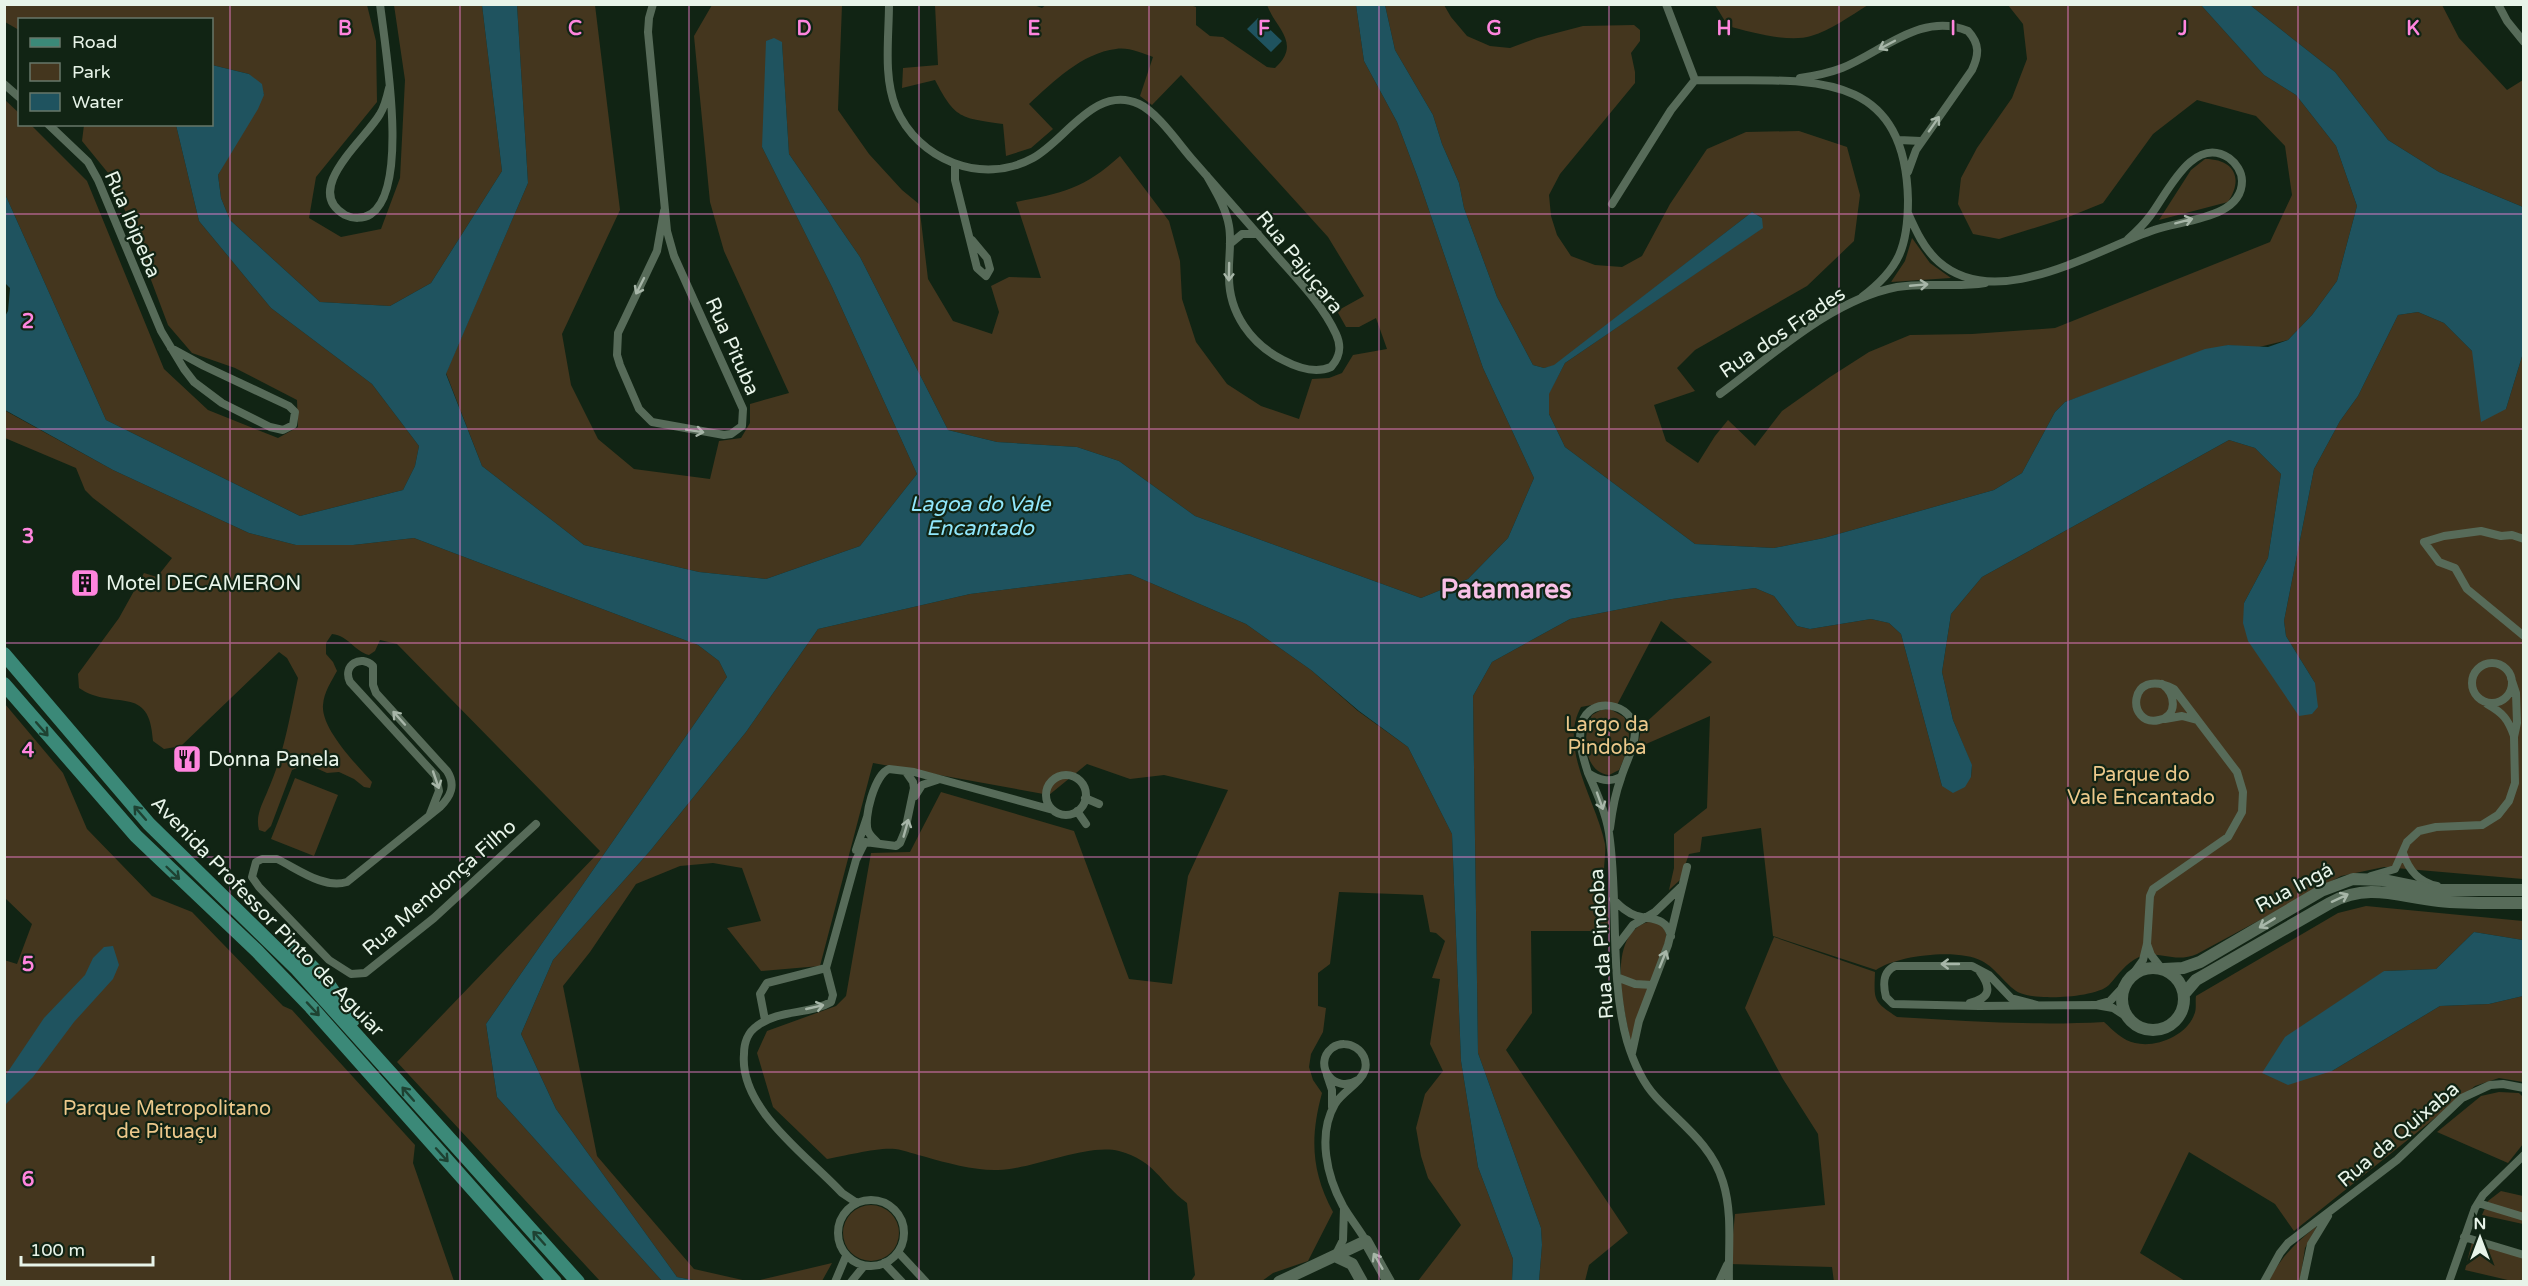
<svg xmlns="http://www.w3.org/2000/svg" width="2528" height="1286" viewBox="0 0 2528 1286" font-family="'Varela Round',sans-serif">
<rect width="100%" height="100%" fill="#112414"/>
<!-- green -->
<path fill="#44361e" d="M1031,4L1042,8L1047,4L1190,5L1196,7V25L1210,36L1223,37L1267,67L1275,68C1302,43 1276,29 1267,5H1356L1364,61L1397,122L1418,178L1483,368L1534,478L1508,538L1468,579L1421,598L1195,516L1119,461L1077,447L997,442L948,430L860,257L789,154L782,43L762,147L832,287L917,474L860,546L766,579L699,572L584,545L482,466L446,373L528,183L517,5H595L620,210L562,334L571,385L598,439L634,469L710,479L719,441L741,438L750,423V404L789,393L724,251L710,202L694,36L712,5H842L838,110L869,154L902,190L919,204L928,279L953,321L992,334L999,312L991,286L1009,277L1041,278L1016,202C1062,193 1084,189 1120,156L1169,221L1180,261L1182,299L1196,342L1227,384L1261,406L1299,419L1312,379L1329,378L1342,373L1353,355L1387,349L1376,318L1359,327H1346L1337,311L1364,296L1328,237L1181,75L1152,105L1140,96L1153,57C1142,53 1128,47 1116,49C1082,53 1053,82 1029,104L1053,129L1031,148L1006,156L1003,124C961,118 955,119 935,80L902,88L903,68L938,65L935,5Z
M4,5H367L376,41L377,102L316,177L309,218L341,237L381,229L400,178L405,80L394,5H482L502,171L431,283L390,306L320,302L230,220L221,198L218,175L264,94L249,74L212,65V20H20L19,30L5,22Z
M1385,5H1444L1451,17L1467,36L1490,46L1510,48L1537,38L1583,26L1634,25L1640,30V41L1631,53L1635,72V83L1560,174L1549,195L1551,216L1557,235L1571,256L1595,265L1622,267L1642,256L1670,204L1707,149L1746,132L1799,131L1847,147L1860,195L1854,241L1807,286L1695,350L1677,368L1695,391L1654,405L1666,441L1698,463L1715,436L1728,420L1755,446L1782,411L1830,377L1869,352L1910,335L1972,334L2055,328L2270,242L2292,195L2285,146L2256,116L2197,100L2153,134L2103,203L2066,218L1999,239L1973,234L1958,204L1961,178L1977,148L2012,98L2027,59L2023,24L2008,5H2201L2264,75L2296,95L2336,146L2357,206L2337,281L2312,315L2288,340L2255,348L2228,345L2065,402L2055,412L2022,473L1994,490L1824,538L1774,548L1695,544L1565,447L1549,414V393L1565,363L1762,228V218L1752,212L1554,366L1544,368L1533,365L1497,297L1464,208L1459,183L1442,144L1433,115L1395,50Z
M1715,5H1868C1850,16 1831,30 1811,36C1789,43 1750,32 1728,26Z
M2250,5H2442L2459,38L2507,90L2523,80V207L2439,172L2388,140L2335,72Z
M4,99L19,113L20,124L31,125L87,181L164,369L208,410L278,438L298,427L297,400L235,368L192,353L168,325L113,179L82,141L84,125H176L199,221L271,308L372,384L419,446L415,466L403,490L300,516L106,420L5,194Z
M2205,159C2234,159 2244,178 2228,202L2159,220L2191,170Z
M1912,238L1930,263L1951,278L1891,282L1905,261Z
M2418,312L2444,323L2472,351L2506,409L2523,353V879L2384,867L2341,876L2197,954C2174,964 2157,949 2139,957C2126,963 2118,975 2109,985C2099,995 2062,998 2047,997C2039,997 2027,996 2020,993C2008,988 1996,968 1982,961C1959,948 1897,955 1876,970L1773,936L1761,828L1702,837L1700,852L1689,854L1680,880L1669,890L1674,868V834L1707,808L1710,716L1637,748L1642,726L1712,662L1661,621L1617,705L1602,703L1581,707C1558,748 1597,802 1605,844C1606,852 1604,863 1604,871C1604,891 1608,911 1610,931H1531L1532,1013L1506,1050L1628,1233L1589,1265L1585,1281H1539L1542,1245L1541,1228L1478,1053L1473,696L1492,662L1570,619L1672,599L1755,588L1774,596L1797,626L1810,629L1871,619L1889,623L1901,634L1942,786L1971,777L1972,766L1953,720L1942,672L1951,614L1982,577L2229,440L2255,448L2281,474L2268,558L2244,603L2315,683L2286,636L2284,621L2314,469L2340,421L2358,396L2398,315Z
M4,410L113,470L249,533L296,545H353L414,538L698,645L719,661L727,677L486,1024L497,1097L662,1281H600L397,1062L600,851L397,644L380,640L375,651L369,655C354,651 349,636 332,634L326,643V654L333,662L337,671C331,682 324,692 323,705C321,729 357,765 372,782L370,788L364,787L354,779L339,772L327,773L307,764L292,770L271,826L265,832L259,830C255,815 263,803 268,790C284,754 290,716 298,678L287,658L279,652L181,746L164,749L153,741C150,682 114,712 79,688L78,674L119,618L144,573L157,577L172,558L93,498L85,490L76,468L5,438Z
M1130,574L1246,624L1311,670L1358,711L1408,747L1452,834L1461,1061L1478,1167L1513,1259L1512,1281H1418L1461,1225L1428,1178L1421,1156L1416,1128L1425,1094L1443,1071L1430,1044L1440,979L1432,978L1445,941L1436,933L1430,932L1423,895L1339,892L1330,964L1318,973V1006L1326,1008L1323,1032L1311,1054L1309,1067L1313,1080L1322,1093C1310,1137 1311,1171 1333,1212L1308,1261L1273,1273L1262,1281H1191L1195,1275L1187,1203C1159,1182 1156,1161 1119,1151C1087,1143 1034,1169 998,1170C977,1171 946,1163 926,1157C916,1155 905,1150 895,1149C879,1147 844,1156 827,1159L773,1107L757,1053L767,1031L836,1006L846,996L871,853L910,852L941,792L1074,831L1129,979L1172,984L1188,876L1228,790L1164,775L1130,779L1087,764L1049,795L873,763L820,966L761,971L727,928L761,921L742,868L713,863L680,866L636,884L590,952L563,986L597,1156L694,1269L747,1281H698L677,1277L556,1109L521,1034L553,960L650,851L746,732L818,629L970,594Z
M5,704L63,773L87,829L152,896L192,912L283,1006L292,1010L415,1145L413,1163L454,1281H5L4,960L17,964L32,924L5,898Z
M1610,709L1624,717C1634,735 1627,753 1619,770L1609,775C1583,772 1582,734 1592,715L1601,710Z
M295,778L338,795L314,856L271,839Z
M2366,906L2523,921V940L2474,932L2436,969L2384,971L2332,1071L2440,1006L2489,1004L2523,996V1082L2499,1078L2475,1086L2294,1231L2275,1204L2189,1152L2140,1253L2185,1281L1834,1282L1832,1267L1730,1264L1735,1214L1825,1205L1818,1134L1783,1079L1745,1008L1774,937L1875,972C1874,1001 1873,1001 1897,1017C1967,1021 2034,1026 2104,1022C2113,1030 2123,1041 2135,1043C2156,1048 2186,1036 2194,1015C2197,1009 2195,1002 2196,996L2338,913Z
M1648,922L1661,923L1666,933V940L1631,1043C1624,1010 1605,935 1648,922Z
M2499,1092L2519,1093L2523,1097V1144L2508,1163L2437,1132L2481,1096Z
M2501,1191L2523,1196V1224L2482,1215L2488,1201Z
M843 1233a28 28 0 1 1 56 0a28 28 0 1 1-56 0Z
M2317,1226L2305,1248L2300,1281L2268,1282C2280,1258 2296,1242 2317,1226Z
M2472,1242L2523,1253V1281H2512L2465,1270Z
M832,1263L822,1281H756Z"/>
<!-- water -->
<path fill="#1f535f" d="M482,5H517L528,183L446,374L482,466L584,545L699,572L766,579L860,546L917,474L832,287L762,147L766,41L774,38L782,42L789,154L860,257L948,430L997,442L1077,447L1119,461L1195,516L1421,598L1468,579L1508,538L1534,478L1483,368L1418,178L1397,122L1364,61L1356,5H1385L1395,50L1433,115L1442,144L1459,183L1464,208L1497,297L1533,365L1544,368L1554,365L1752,212L1762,218L1763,228L1565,363L1549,394V414L1565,447L1695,544L1774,548L1824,538L1994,490L2022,473L2055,412L2065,402L2205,349L2228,345L2268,347L2288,340L2312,315L2337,281L2357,206L2336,146L2296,95L2264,75L2201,5H2250L2335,72L2388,140L2439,172L2523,207V353L2506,409L2481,422L2472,351L2444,323L2418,312L2398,315L2358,396L2340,421L2314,469L2284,621L2286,636L2315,683L2318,707L2312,714L2299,716L2248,641L2243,623L2244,603L2268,558L2281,474L2255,448L2229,440L1982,577L1951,614L1942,672L1953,720L1972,765L1971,777L1965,787L1953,793L1942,786L1901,634L1889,623L1871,619L1810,629L1797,626L1774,596L1755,588L1672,599L1570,619L1492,662L1473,696L1478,1053L1541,1228L1542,1245L1539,1281H1512L1513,1259L1478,1167L1461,1061L1452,834L1408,747L1359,711L1311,670L1246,624L1130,574L970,594L818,629L746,732L650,851L553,960L521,1034L556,1109L677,1277L698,1281H662L497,1097L486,1024L727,677L719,661L698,645L414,538L353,545H296L249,533L113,470L5,410L4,318L8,311L10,288L5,283V194L106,420L300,516L403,490L415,466L419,446L372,384L271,308L199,221L176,125L212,124V65L249,74L262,84L264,95L258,109L218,175L221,198L230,220L320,302L390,306L431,283L502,171Z
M1258,18L1282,41L1271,52L1247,29Z
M2474,932L2523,940V996L2489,1004L2440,1006L2332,1071L2288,1085L2262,1073L2285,1037L2384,971L2436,969Z
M113,946L119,965L113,979L74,1022L33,1077L5,1105V1076L44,1018L85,975L93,958L104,947Z"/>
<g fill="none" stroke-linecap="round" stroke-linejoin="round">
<!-- street -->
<path stroke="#576b59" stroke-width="8" d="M380,4C385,47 410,188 371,214C363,219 353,219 345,215C301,190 366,139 380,114C385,106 387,97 389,88
M653,4L649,18L648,32L667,231L674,256L743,409L742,426L731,434L724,435L652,422L639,409L620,365L617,355L618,333L657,251L664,211
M889,4C889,37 883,77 896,108C918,160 982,186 1033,158C1066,140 1095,84 1139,104C1157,112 1179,144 1192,159C1220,191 1248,223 1276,255C1298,280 1322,304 1336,334C1342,347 1340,357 1331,367C1315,374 1298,368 1283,360C1251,344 1229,313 1229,277C1228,260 1232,243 1229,226C1226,208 1216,192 1207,176
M1666,4L1695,80
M2498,4L2507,21L2524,42
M1800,78C1814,76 1829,73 1842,68C1882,52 1922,11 1968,31C1980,44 1979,55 1972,70L1916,150L1908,172
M1695,80C1797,83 1905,60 1908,200C1908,247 1899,269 1862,297
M4,84L20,98
M48,124L88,162L98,180L161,331L184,369L194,382L222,403L270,427L283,430L293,425L295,412L289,406L204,366L171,348
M1899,140L1921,141
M955,166V180L977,268L986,276L990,269L987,258L972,240
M1612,204L1671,110L1695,80
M1908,213C1916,231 1924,249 1939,262C1997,313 2095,250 2154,230C2181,220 2242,219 2242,181C2242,172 2236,163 2229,158C2193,134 2167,194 2150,216C2144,224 2136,232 2128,239
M1230,244L1242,234H1258
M1720,394C1773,355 1831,300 1897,287C1926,282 1956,288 1985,283
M2524,539L2512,535L2501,536L2481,531L2444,536L2424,542L2439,562L2455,568L2467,589L2524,636
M2472 683a20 20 0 1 1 40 0a20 20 0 1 1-40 0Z
M2487,704C2503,713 2508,719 2514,736
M2165,719L2182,716L2197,720
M1588,773C1596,791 1606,813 1609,833C1619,899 1609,976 1627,1041C1633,1061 1642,1082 1656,1097C1681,1124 1712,1145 1723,1182C1733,1214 1728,1249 1729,1282
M1046 795a20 20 0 1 1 40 0a20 20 0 1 1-40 0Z
M915,796L922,785L937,780
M1085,798L1099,804
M1077,811L1086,824
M430,814L439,791L436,776L350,682C342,665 361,654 373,666V685L376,693L447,771C456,785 451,796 440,807L347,882C323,889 298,869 277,859H262L256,862L252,877L259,887L329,960L351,974L365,973L434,918L536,824
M1610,828C1612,811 1615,794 1621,778C1625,764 1636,745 1635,730C1633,703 1590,695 1582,723C1577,739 1583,757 1588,773C1599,780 1609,783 1621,777
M878,843C874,839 870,836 868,831C863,818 875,774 889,769L914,772L1053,810
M856,850L867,817
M2403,853C2409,871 2419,882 2437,886
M2371,876L2395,869L2407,842L2419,831L2436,827L2482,825L2498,815L2509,801L2515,783L2514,737L2517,723L2516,693L2511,678
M1613,899C1620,906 1627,913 1637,916C1653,920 1666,917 1671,936
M2147,944L2151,955L2162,969
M1617,946L1633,925L1655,912L1681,887
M2133,974L2143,960L2147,944L2150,896L2153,889L2228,837L2242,812L2243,792L2237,772L2174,689C2127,665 2126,728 2159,720C2178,716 2176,694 2162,684
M1619,978L1635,984L1652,985
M1970,1003C1990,998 1992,989 1980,972
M2099,1004L2110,1001L2124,986
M2037,1005L2011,998L1989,975L1972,966H1895C1882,972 1883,985 1886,997L1893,1004L1979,1006L2096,1005L2113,1008L2127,1017
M765,1020L760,994L767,983L826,968
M1632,1053L1639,1021L1668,945L1687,867
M1327,1075L1332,1090V1107
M1358,1080C1334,1095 1312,1064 1332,1048C1347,1037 1370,1051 1365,1070C1361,1083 1342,1092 1335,1104C1317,1135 1327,1177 1343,1206C1350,1218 1359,1229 1366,1241
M838 1233a33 33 0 1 1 66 0a33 33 0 1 1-66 0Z
M857,1203L842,1193C808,1156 739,1109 744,1054C744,1043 748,1032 757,1026C779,1009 809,1015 831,1002L833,995L826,968L856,860L865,842L896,846L900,843L905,831L914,788L913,782L906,772
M2478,1203L2524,1217
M2464,1237L2524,1255
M898,1252L926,1282
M1335,1256L1343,1240L1344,1208
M884,1263L902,1282
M835,1282L846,1256
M851,1282L864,1266
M1719,1282L1727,1265
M2264,1282L2280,1253L2288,1243L2397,1160L2462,1098L2490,1085L2503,1084L2524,1088
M2303,1282L2311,1244L2328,1216
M2449,1282L2475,1208L2483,1195L2524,1155"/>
<!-- secondary -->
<path stroke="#576b59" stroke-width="12" d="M2122 999a31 31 0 1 1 62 0a31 31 0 1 1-62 0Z
M2164,969L2183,968L2200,962L2321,891L2353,879L2383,880L2432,890H2524
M2184,994L2196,980L2330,903C2369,882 2399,897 2439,901C2467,904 2496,903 2524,903
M1335,1256L1352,1264L1362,1282
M1279,1282L1366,1241L1389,1282"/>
<!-- primary -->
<path stroke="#3b8978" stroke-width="14" d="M4,654L149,824L297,969L578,1282
M4,684L136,836L257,951L311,1007L555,1282
M295,950L326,981L353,1020"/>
</g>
<!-- one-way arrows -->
<defs><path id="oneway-shaft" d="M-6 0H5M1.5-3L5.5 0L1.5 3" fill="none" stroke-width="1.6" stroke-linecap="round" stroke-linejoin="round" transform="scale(1.5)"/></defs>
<g stroke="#a7b6a8">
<use href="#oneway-shaft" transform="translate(1887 45) rotate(152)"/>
<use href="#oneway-shaft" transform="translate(1934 124) rotate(-55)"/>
<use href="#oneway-shaft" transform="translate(2184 221) rotate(-15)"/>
<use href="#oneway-shaft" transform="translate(1229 272) rotate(91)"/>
<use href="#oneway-shaft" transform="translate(1919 285) rotate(-5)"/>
<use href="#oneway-shaft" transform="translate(640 286) rotate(117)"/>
<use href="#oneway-shaft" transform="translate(695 431) rotate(9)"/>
<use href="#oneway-shaft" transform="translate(399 718) rotate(-132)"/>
<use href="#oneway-shaft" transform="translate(436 780) rotate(71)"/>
<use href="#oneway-shaft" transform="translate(1600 801) rotate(70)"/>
<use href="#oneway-shaft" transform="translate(906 828) rotate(-74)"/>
<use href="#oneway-shaft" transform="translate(2340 898) rotate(-25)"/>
<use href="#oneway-shaft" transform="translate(2267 923) rotate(149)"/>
<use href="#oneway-shaft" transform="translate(1663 959) rotate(-68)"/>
<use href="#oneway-shaft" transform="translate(1950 964) rotate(180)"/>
<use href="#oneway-shaft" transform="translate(815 1007) rotate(-13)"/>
<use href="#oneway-shaft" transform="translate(1378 1261) rotate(-120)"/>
</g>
<g stroke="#1e4232">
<use href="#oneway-shaft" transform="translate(42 729) rotate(49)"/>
<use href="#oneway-shaft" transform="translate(140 813) rotate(-131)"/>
<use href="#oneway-shaft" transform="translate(173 873) rotate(44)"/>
<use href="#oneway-shaft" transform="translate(313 1009) rotate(47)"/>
<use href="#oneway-shaft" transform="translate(408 1094) rotate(-131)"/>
<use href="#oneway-shaft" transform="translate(442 1155) rotate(48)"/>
<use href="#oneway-shaft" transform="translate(539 1238) rotate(-132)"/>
</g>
<!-- grid -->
<path fill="none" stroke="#ff85de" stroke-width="1.5" stroke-opacity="0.55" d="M230,4V1282M460,4V1282M689,4V1282M919,4V1282M1149,4V1282M1379,4V1282M1609,4V1282M1839,4V1282M2068,4V1282M2298,4V1282M4,214H2524M4,429H2524M4,643H2524M4,857H2524M4,1072H2524"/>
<!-- icons -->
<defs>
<g id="building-square" transform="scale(1.5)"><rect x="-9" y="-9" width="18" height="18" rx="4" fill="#ff85de" stroke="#112414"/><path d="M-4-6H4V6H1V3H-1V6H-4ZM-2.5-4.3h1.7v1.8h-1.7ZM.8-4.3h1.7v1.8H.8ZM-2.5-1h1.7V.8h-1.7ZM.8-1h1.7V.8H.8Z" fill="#111"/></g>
<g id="restaurant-square" transform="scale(1.5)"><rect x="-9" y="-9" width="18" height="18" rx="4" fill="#ff85de" stroke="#112414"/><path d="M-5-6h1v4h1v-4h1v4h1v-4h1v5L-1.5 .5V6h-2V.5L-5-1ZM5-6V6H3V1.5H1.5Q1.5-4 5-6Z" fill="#111"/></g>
</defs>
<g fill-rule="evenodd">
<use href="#building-square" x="85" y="583"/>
<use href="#restaurant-square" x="187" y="759"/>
</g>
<g text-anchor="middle" stroke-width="4.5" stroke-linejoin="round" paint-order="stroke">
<!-- street labels -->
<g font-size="20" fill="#e8f4e9" stroke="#112414">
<text transform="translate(133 224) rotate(67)" y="7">Rua Ibipeba</text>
<text transform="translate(1300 262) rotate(51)" y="7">Rua Pajuçara</text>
<text transform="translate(1782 332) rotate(-34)" y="7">Rua dos Frades</text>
<text transform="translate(733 346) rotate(66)" y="7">Rua Pituba</text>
<text transform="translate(439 887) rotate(-41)" y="7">Rua Mendonça Filho</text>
<text transform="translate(2294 887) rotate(-28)" y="7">Rua Ingá</text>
<text transform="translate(268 916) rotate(46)" y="7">Avenida Professor Pinto de Aguiar</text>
<text transform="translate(1601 944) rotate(-94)" y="7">Rua da Pindoba</text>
<text transform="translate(2398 1134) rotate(-40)" y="7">Rua da Quixaba</text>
</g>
<!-- poi labels -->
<g font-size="20" fill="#e8f4e9" stroke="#112414" text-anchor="start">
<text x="106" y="590">Motel DECAMERON</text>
<text x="208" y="766">Donna Panela</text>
</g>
<!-- park labels -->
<g font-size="20" fill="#ecc88b" stroke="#112414">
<text x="1607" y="731">Largo da<tspan x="1607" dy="23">Pindoba</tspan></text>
<text x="2141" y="781">Parque do<tspan x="2141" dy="23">Vale Encantado</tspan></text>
<text x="167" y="1115">Parque Metropolitano<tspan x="167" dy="23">de Pituaçu</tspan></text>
</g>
<!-- water labels -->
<g font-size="21" font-style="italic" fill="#91e7fc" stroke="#112414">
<text x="980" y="511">Lagoa do Vale<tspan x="980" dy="24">Encantado</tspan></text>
</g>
<!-- district labels -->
<g font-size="26" font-weight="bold" fill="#f8c0e6" stroke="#112414">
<text x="1506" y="598">Patamares</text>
</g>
</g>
<g font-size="20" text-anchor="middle" font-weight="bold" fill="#ff85de" stroke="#112414" stroke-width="4.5" stroke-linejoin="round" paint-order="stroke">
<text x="345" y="35">B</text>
<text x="575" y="35">C</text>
<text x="804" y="35">D</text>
<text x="1034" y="35">E</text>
<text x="1264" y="35">F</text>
<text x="1494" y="35">G</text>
<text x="1724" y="35">H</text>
<text x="1953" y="35">I</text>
<text x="2183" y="35">J</text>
<text x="2413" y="35">K</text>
<text x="28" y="328">2</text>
<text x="28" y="543">3</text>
<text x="28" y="757">4</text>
<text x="28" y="971">5</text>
<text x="28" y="1186">6</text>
</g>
<!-- border -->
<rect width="2528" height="1286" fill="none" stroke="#e8f4e9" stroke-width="12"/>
<!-- legend -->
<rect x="18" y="18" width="195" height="108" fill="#112414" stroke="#677769" stroke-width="1.5"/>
<rect x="30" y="38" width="30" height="9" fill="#3b8978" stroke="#677769" stroke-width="1.5"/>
<text x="72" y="48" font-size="18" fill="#e8f4e9">Road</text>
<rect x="30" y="63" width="30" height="18" fill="#44361e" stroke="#677769" stroke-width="1.5"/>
<text x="72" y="78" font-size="18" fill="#e8f4e9">Park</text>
<rect x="30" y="93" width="30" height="18" fill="#1f535f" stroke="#677769" stroke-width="1.5"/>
<text x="72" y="108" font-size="18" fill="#e8f4e9">Water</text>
<!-- north arrow -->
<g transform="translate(2480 1238)" stroke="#112414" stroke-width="4.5" paint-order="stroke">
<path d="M0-4.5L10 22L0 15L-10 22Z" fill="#e8f4e9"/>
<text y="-9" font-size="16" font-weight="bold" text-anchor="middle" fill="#e8f4e9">N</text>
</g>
<!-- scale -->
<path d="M21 1256v9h132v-9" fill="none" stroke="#e8f4e9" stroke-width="3"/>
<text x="30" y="1256" font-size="18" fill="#e8f4e9" stroke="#112414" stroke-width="4.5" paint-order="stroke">100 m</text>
</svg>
